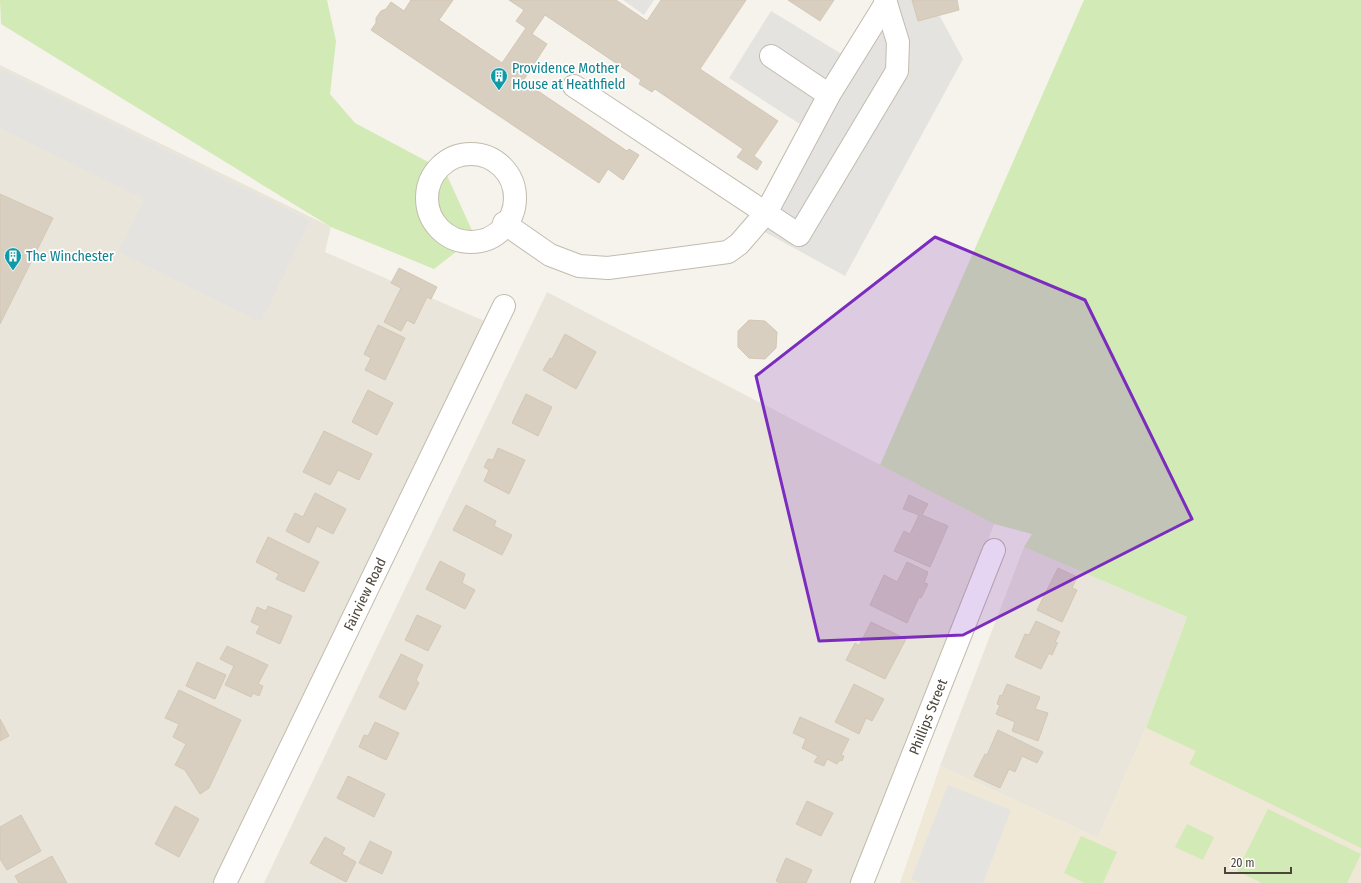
<svg xmlns="http://www.w3.org/2000/svg" width="1361" height="883" viewBox="0 0 1361 883" font-family="'Fira Sans Condensed',sans-serif">
<rect width="100%" height="100%" fill="#f6f3ec"/>
<!-- residential -->
<path fill="#eae5da" d="M0,65L331,227L325,252L496,326L228,883H0Z
M547,292L994,524L861,883H264Z
M1024,547L1187,617L1146,728L1098,838L940,766Z"/>
<!-- education -->
<path fill="#efe8d6" d="M1146,728L1361,825V883H900L940,766L1098,838Z"/>
<!-- green -->
<path fill="#d2eab5" d="M0,0H327L336,41L330,94L355,123L445,171L475,237L434,269L331,227L1,24Z
M1084,0H1361V848L1189,764L1196,751L1146,728L1187,617L1024,547L1032,534L994,524L880,465Z
M1268,809L1361,854L1347,883H1262L1237,871Z
M1187,824L1214,837L1203,860L1175,847Z
M1081,836L1117,852L1103,883H1085L1064,873Z"/>
<!-- parking -->
<path fill="#e5e3e0" d="M623,0H654L644,15Z
M876,0H931L963,59L845,276L752,225L806,128L729,78L771,11L845,56Z
M0,69L310,221L261,322L118,252L144,199L0,128Z
M948,785L1011,810L983,883H920L911,879Z"/>
<!-- building -->
<path fill="#d8cfc1" stroke="#d3c7b4" d="M411,0H453L439,20L502,63L526,28L516,21L524,10L509,0H616L647,21L661,0H746L700,69L778,121L754,156L762,162L757,170L737,157L743,149L655,89L652,92L639,84L641,80L545,15L532,34L547,44L523,81L627,151L629,149L639,155L623,180L608,169L599,183L371,30L376,23V18L381,11L386,9L391,2L404,11Z
M788,0H834L820,21Z
M912,0H957L959,10L918,21Z
M0,194L53,218L0,324Z
M399,268L437,287L431,299L427,297L414,324L407,320L401,331L384,322L401,288L391,283Z
M749,320L765,321L777,332L776,348L765,359L749,358L738,347V331Z
M378,325L405,338L385,380L365,370L371,358L364,354Z
M565,334L596,352L576,389L543,370L550,358L552,359Z
M368,390L393,403L377,435L352,422Z
M526,394L552,407L538,436L512,423Z
M324,431L372,454L359,480L338,470L330,485L303,472Z
M498,448L525,460L509,494L484,481L489,470L484,467L488,459L493,460Z
M315,493L346,509L333,534L317,526L309,543L286,531L295,513L303,517Z
M909,495L928,504L922,515L948,526L930,567L894,551L904,531L910,534L919,515L903,509Z
M466,505L496,521L494,526L512,535L502,555L453,530Z
M268,537L319,562L304,592L276,579L279,574L256,562Z
M440,561L465,574L462,583L475,590L465,609L426,589Z
M907,562L928,572L924,583L928,584L921,598L919,597L907,623L870,605L884,575L897,582Z
M1058,568L1077,577L1072,588L1077,590L1062,622L1037,610Z
M268,606L292,616L280,644L256,633L260,626L251,622L257,607L266,611Z
M417,615L441,626L428,651L405,640Z
M1036,621L1060,632L1055,642L1058,643L1057,644L1052,655L1049,653L1041,669L1015,657L1025,634L1029,635Z
M871,622L906,639L885,679L846,660L855,643L859,646Z
M227,646L268,665L258,684L263,686L259,696L253,693L251,697L225,685L234,666L220,659Z
M401,654L423,665L416,680L419,683L405,710L379,697Z
M197,662L226,675L215,699L186,686Z
M854,684L884,699L872,721L866,718L859,734L835,722Z
M1007,684L1040,697L1035,709L1048,713L1038,741L1012,731L1015,722L996,714L1000,705L997,704L1000,695L1002,696Z
M179,690L241,720L209,788L200,794L185,770L175,765L186,744L173,737L179,724L165,718Z
M800,717L849,739L841,755L844,756L842,761L840,760L837,764L827,759L824,766L814,762L818,756L802,748L806,739L793,733Z
M0,719L9,736L0,741Z
M375,722L399,733L386,760L359,747L364,735L368,736Z
M998,730L1043,752L1037,763L1022,756L1015,772L1009,769L1000,788L974,776L985,754L987,755Z
M348,776L385,794L374,817L337,798Z
M807,801L833,813L821,836L796,824Z
M175,806L199,819L179,857L155,844Z
M21,815L41,851L7,870L0,859V827Z
M325,837L345,848L342,854L356,862L346,882L310,863Z
M370,841L392,852L382,874L359,863Z
M52,856L67,883H19L15,876Z
M786,858L812,870L806,883H780L776,881Z"/>
<g fill="none" stroke-linecap="round" stroke-linejoin="round">
<!-- minor casing -->
<g stroke="#c2bbae" stroke-width="24">
<g id="minor">
<path d="M771,56L829,95"/>
<path d="M574,86L799,235L897,71L898,42L886,3"/>
<circle cx="471" cy="198" r="44"/>
<path d="M504,223L550,255L579,266L608,268L728,252L739,244L766,213L829,95L886,3L885,0"/>
<path id="s1" d="M225,883L504,306"/>
<path id="s2" d="M862,883L994,550"/>
</g>
</g>
<!-- minor -->
<use href="#minor" stroke="#fff" stroke-width="22"/>
</g>
<!-- marked area -->
<path fill="#7b2cbf" fill-opacity="0.2" stroke="#7b2cbf" stroke-width="3" stroke-linejoin="round" d="M935,237L1085,300L1192,519L963,635L819,641L756,376Z"/>
<!-- icons -->
<defs>
<g id="building-pin" transform="scale(0.9)"><path d="M0 17L-7.5 6A9.5 9.5 0 1 1 7.5 6Z" fill="#0f9aa8" stroke="#fff"/><path d="M-4-6H4V6H1V3H-1V6H-4ZM-2.5-4.3h1.7v1.8h-1.7ZM.8-4.3h1.7v1.8H.8ZM-2.5-1h1.7V.8h-1.7ZM.8-1h1.7V.8H.8Z" fill="#fff"/></g>
</defs>
<g fill-rule="evenodd">
<use href="#building-pin" x="499" y="76"/>
<use href="#building-pin" x="13" y="256"/>
</g>
<g text-anchor="middle" stroke-width="3.5" stroke-linejoin="round" paint-order="stroke">
<!-- culture labels -->
<g font-size="14" fill="#0d838f" stroke="#fff" text-anchor="start">
<text x="512" y="73">Providence Mother<tspan x="512" dy="16">House at Heathfield</tspan></text>
<text x="26" y="261">The Winchester</text>
</g>
<!-- street labels -->
<g font-size="14" fill="#4b4439" stroke="#fff">
<text dy="5" stroke="none"><textPath href="#s1" startOffset="321">Fairview Road</textPath></text>
<text dy="5" stroke="none"><textPath href="#s2" startOffset="179">Phillips Street</textPath></text>
</g>
</g>
<!-- scale -->
<path d="M1225 867v6h66v-6" fill="none" stroke="#4b4439" stroke-width="2"/>
<text x="1231" y="867" font-size="12" fill="#4b4439" stroke="#ffffff" stroke-width="3" paint-order="stroke">20 m</text>
</svg>
